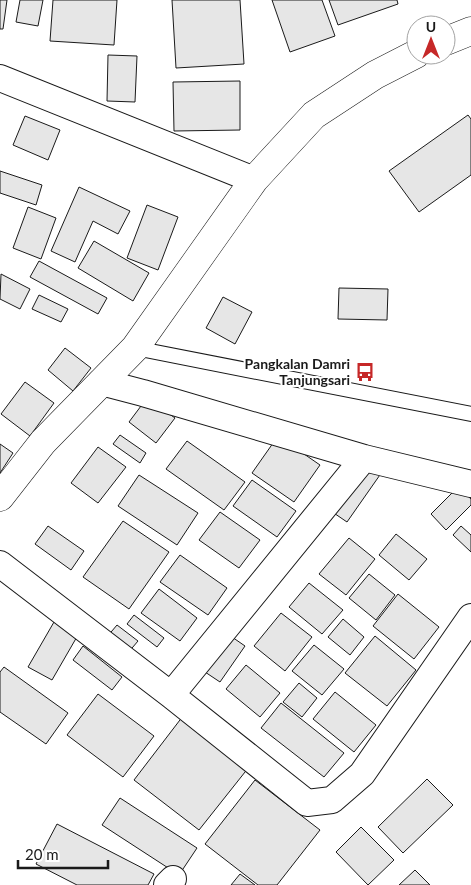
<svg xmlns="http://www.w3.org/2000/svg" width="471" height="885" viewBox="0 0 471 885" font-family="Lato,sans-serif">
<rect width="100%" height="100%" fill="#fff"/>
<!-- building -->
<path fill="#e6e6e6" stroke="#1a1a1a" d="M0,0H7L3,29H0Z
M20,0H43L38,26L16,22Z
M53,0H117L114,45L50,41Z
M172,0H240L244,64L176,68Z
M272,0H322L335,36L290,52Z
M329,0H397L398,4L338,25Z
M108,55L137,56L135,102L107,101Z
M240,81V130L174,131L173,82Z
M468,115L471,119V175L419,212L389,171Z
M25,116L60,130L48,160L13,145Z
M0,171L42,185L36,205L0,193Z
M79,187L130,211L118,234L93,221L75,262L51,251Z
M147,205L178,217L158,270L127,258Z
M28,207L56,218L41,259L13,248Z
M94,241L149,273L133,301L78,268Z
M39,261L107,298L98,314L30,277Z
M1,274L30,289L20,309L0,299Z
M339,288L388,289L387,320L338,319Z
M39,295L68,309L61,322L32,309Z
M223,297L252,312L235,344L206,328Z
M65,348L91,368L73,391L48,370Z
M25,382L54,403L30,436L1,414Z
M147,398L175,418L156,443L129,422Z
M120,435L146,453L140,463L113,444Z
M278,436L320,465L294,502L252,473Z
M187,441L245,482L224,510L166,469Z
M0,444L13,453L0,473Z
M98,447L126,467L98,503L71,483Z
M360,457L382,472L347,522L325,507Z
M139,475L198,513L177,545L118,506Z
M252,480L296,511L277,537L233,506Z
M458,487L471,499V505L446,530L431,514Z
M220,512L260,540L239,568L199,540Z
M123,521L169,552L129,609L83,577Z
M48,526L84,551L71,570L35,544Z
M461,526L471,535V552L453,535Z
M396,534L427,559L409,580L379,555Z
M349,538L375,559L346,595L319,574Z
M180,555L227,588L208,615L160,582Z
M369,574L395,595L376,620L349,598Z
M309,583L343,610L322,634L289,607Z
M159,589L197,618L180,641L141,613Z
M398,594L439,627L414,659L373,626Z
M281,613L312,637L285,671L254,646Z
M134,615L164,638L157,647L127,624Z
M343,619L364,637L350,655L328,637Z
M54,622L78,635L52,680L28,667Z
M117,625L138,641L127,654L106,638Z
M219,628L245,646L220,682L193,664Z
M375,636L416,670L387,706L345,673Z
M314,645L344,669L322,695L292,671Z
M83,646L122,677L112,690L73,660Z
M246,665L280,693L260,717L226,689Z
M4,667L68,713L46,744L0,712V672Z
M299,683L317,698L302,717L283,702Z
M335,692L376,725L354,752L313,719Z
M98,694L154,736L123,777L67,735Z
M281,703L344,753L324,777L261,728Z
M183,716L249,767L199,830L134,780Z
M427,779L453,805L403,853L378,827Z
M255,780L320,830L277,885H258L205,844Z
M120,798L197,848L179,875L102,825Z
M57,824L154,874L148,885H77L36,864Z
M361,827L394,860L368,885L336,852Z
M415,870L430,885H399Z
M240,874L255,885H231Z"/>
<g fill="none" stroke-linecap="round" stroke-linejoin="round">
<!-- lane casing -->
<g stroke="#1a1a1a" stroke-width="16">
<path id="lane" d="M135,348L471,414"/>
</g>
<!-- street casing -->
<g stroke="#1a1a1a" stroke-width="28">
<path id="street" d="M0,78L254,180
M101,382L143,393L364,458L471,484
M0,564L171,695L307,803L332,800L362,774L471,617
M171,695L364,458
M167,885L173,879"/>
</g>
<!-- highway casing -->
<g stroke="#1a1a1a" stroke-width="29">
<path id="highway" d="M446,41L471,31
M0,497L43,442L135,348L254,180L314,115L375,75L416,54"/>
</g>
<!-- lane -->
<use href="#lane" stroke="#fff" stroke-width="14"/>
<!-- street -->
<use href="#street" stroke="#fff" stroke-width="26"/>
<!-- highway -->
<use href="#highway" stroke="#fff" stroke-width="28"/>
</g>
<!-- icons -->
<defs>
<g id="bus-bare" transform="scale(1.5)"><path d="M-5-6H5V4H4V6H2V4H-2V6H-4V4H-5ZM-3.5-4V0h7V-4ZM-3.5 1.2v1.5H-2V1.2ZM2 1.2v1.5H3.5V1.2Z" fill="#c62828" stroke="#fff" stroke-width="2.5" paint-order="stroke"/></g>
</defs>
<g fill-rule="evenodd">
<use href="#bus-bare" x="365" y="372"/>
</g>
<g text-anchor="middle" stroke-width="4" stroke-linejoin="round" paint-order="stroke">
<!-- poi labels -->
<g font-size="14" font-weight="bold" fill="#1a1a1a" stroke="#fff" text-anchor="end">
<text x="350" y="369">Pangkalan Damri<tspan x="350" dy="16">Tanjungsari</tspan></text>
</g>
</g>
<!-- north arrow -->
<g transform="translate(431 40)"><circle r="24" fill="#ffffff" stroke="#a3a3a3"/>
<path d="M0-4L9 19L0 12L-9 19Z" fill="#c62828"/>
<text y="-8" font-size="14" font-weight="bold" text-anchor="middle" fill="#1a1a1a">U</text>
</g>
<!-- scale -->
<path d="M18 860v8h90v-8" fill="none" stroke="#1a1a1a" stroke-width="2.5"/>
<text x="25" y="860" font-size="15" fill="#1a1a1a" stroke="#ffffff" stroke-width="4" paint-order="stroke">20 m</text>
</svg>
